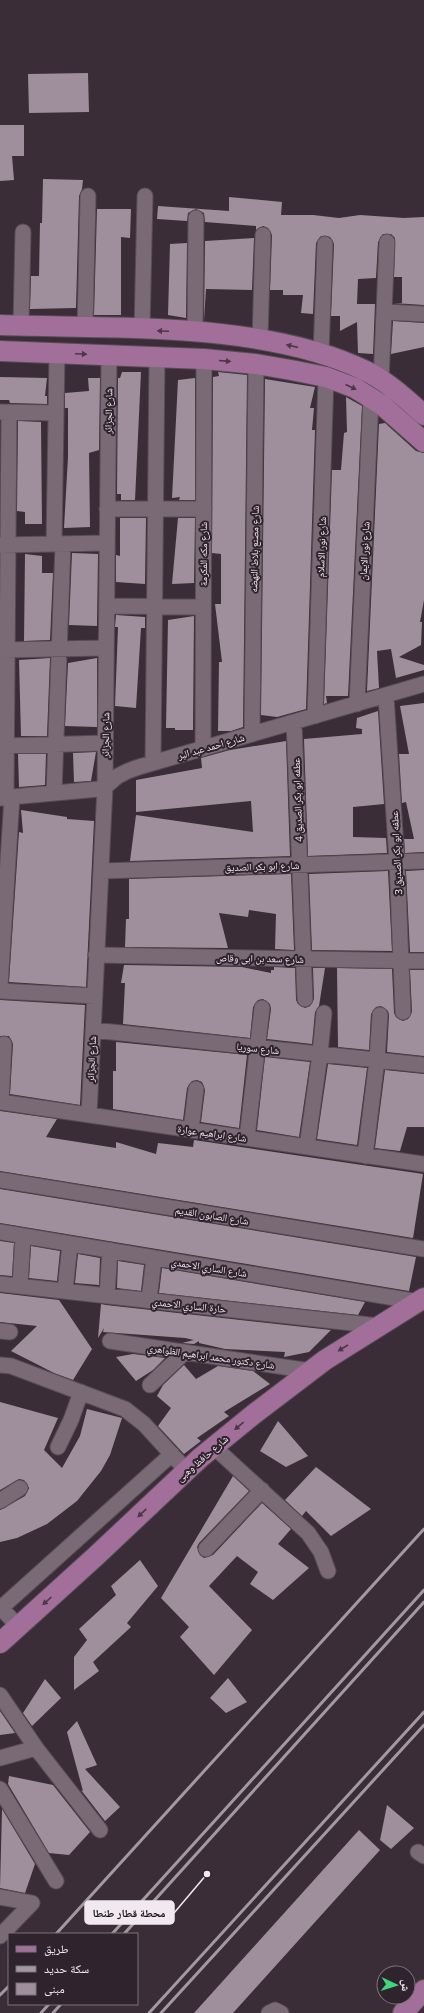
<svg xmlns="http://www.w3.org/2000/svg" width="424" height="2013" viewBox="0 0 424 2013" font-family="Mulish,'Noto Naskh Arabic',sans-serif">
<rect width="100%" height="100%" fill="#3a2d37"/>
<!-- building -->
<path fill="#9f8f9c" d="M88,73L89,112L29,113L28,74Z
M0,125H24V156H12L14,180L0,181Z
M43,179L83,180L82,189L79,196L76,308L30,309L31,276H39L40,223H42Z
M229,197L282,202L281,215H313L339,218L360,215L404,218L424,217V305L393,303H402V277H394L395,238L391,234H383L378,242L376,278L358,279L357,304H375L373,354L358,353L357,322L340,331V316H331L334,244L330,237L321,236L316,243L313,314L301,313L303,295H283V290H270L272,235L268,228L263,226L256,230V226L205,222L204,213L196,209L188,213L187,221L157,219L158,206L229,211Z
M97,209H131L130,238L121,237V315H94Z
M254,238L252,290L206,289L204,321L205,241Z
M187,243L186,318L168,315L170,244Z
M393,321L424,323V347L391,354Z
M122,372H141L135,500H121V494H117L118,378H120Z
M218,372L247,375L243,727L231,731H218L219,662H222L215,604H221V554L212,553L213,377L219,376Z
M0,377L47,378L45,396H47V404L10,403L9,400H0Z
M88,378H100L99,450L89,453L90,527L64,528L68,457V408H65V393L89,391Z
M195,378V500H179L180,497L172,498L178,380Z
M265,379L315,387L310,408H314L312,430H315L306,709L277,717L261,715Z
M346,397L362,406L348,696H326L327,703L324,704L332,470H341L344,433L347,432Z
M18,421L41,422L42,524H25V512L17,511Z
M385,423L416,451L424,453V600L420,622H422L421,645L399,657L424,665V670L396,678L391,649L377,651L379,688L367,691L379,424Z
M120,518H146L145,584L116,582V555L120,556Z
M178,518H195L194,583L172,584Z
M72,553L98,554L97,626L69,625Z
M25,554L42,556V573H53L50,640L24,641Z
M116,615L145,617V628H141L136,708L115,706L118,627H115Z
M194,616L193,730H175V728H166L168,620Z
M50,658L47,736H21L19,660Z
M97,658V727L65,726L68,663Z
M424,703V852L405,853L404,839H414L406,802L402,803L399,754H409L400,706Z
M378,711L384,804L353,807V837L386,838L387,853L308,856L304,739L362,734V729L356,728L357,718Z
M286,741L290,856L130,861L136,815L253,832L251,801L136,812V780L202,768L201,758L230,750Z
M96,752L91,781L74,782L73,753Z
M18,754H46L45,785L19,787Z
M21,810L67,817V819L94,821L86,987L9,982L19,832L23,833Z
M424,870V952H410L406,871Z
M388,871L392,951L312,950L309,874Z
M291,874L294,950L275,949L276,914L249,910L248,917L219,913L228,948L125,947L126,919H129V879Z
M124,965L242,967L271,973V970H274V967L295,968L296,1000L298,1004L305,1008L310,1006L314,999L313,968H325L319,1006L315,1012L312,1044L267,1039L271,1009L270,1004L263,999L258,1000L253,1007L250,1038L123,1024L125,983H121Z
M337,968L392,969L394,1013L396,1017L403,1021L408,1019L412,1012L410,970H424V1056L387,1052L389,1015L388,1011L381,1006L376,1007L371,1014L369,1050L338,1047Z
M0,1000L85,1005L80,1105L10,1094L13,1044L9,1036H0Z
M116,1042L247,1055L239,1128L201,1122L205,1090L202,1082L197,1080L192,1081L187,1088L183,1120L113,1109V1071H116Z
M265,1057L310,1062L299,1137L257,1130Z
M328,1064L367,1068L357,1145L317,1139Z
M385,1070L424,1074V1127H407L400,1151L375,1148Z
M0,1111L57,1119L46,1137L116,1148V1142L156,1154L158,1143L193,1147L194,1140L423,1174L413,1238L0,1171Z
M0,1189L416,1257L409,1291L0,1223Z
M0,1241L14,1243L12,1276L0,1275Z
M31,1246L60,1251L57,1281L29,1278Z
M78,1254L100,1258L99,1285L75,1283Z
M118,1261L144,1265L141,1291L117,1288Z
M162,1268L365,1302L358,1315L159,1293Z
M0,1293L59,1300L92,1349L73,1380L54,1373L11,1351L37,1326L0,1322Z
M101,1304L106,1305L331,1330L309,1352L284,1357L285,1352L225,1349L199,1343V1341L194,1344L182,1343L194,1340L185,1338L103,1332L104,1328L98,1338Z
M133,1354L165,1358L153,1370L136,1381L116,1357Z
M184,1365L196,1379L218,1366L253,1371L270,1384L224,1412L229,1416L197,1438L201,1441L184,1454L158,1426L171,1408L157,1396L163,1385Z
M0,1402L58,1418L44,1450L62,1468L80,1436L87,1409L122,1418L110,1455L101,1471L77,1501L47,1524L17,1538L0,1542V1510L25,1496L29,1488L24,1480L19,1479L0,1490Z
M278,1421L308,1456L286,1467L260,1451Z
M316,1467L371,1509L331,1536L306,1511L302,1516L285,1500Z
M233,1476L249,1491L199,1543L197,1547L200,1555L204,1558L213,1555L262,1503L291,1529L278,1544L309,1568L273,1600L250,1584L258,1572L237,1556L209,1586L252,1630L214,1675L180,1637L189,1627L161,1598Z
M140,1560L158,1586L127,1623L131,1627L93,1662L99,1671L74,1690V1657L87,1640L79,1629L116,1595L111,1586Z
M228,1678L247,1702L226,1713L210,1698Z
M45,1679L61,1698L32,1726L23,1713Z
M0,1711L15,1733L0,1735Z
M77,1721L97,1765L85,1769L120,1807L105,1821L81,1790L83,1791L67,1732Z
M9,1776L53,1785L90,1832L69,1855L49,1853L8,1784Z
M387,1805L414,1828L391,1849L380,1840Z
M2,1809L35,1864L25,1893L0,1888Z
M359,1830L380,1850L233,2013H194Z"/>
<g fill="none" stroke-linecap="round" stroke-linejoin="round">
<!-- minor casing -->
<g stroke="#574c55" stroke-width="17">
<path id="minor" d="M385,312L424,314
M21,325L23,232
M85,328L88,196
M142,330L145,196
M195,332L196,218
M260,340L263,235
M321,354L325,244
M381,381L387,242
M0,412L56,413
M107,509H204
M54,544L57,353
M0,545L107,543
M107,606L203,607
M0,650L106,648
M386,696L397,862L403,1012
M357,704L371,398
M315,716L326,377
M294,722L305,999
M252,734L256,364
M0,746L105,743
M203,748L204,359
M153,763L157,357
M54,793L63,544
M0,798L99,789C108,787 111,781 118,776C125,772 132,769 139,767L424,684
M6,798L9,412
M101,871L424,861
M96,955L424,961
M0,987L12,797
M0,991L95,996
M93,1030L424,1065
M0,1102L424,1164
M1,1102L4,1044
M89,1115L105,787L109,355
M191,1130L196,1089
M247,1138L262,1008
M307,1147L320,1054L324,1013
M365,1156L377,1060L380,1015
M0,1180L424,1249
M0,1232L419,1302
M0,1284L379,1326
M20,1286L23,1236
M65,1291L70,1244
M107,1296L110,1250
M149,1300L154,1258
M0,1331L10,1332
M110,1341L311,1371
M0,1365L11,1366L125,1409L144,1424L187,1471
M150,1385L185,1352
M58,1447L71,1420L81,1392
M214,1447L308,1533L321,1552L328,1571
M0,1501L20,1488
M206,1549L262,1490
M0,1607L18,1626
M1,1608L172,1454
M0,1695L36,1748L100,1830
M0,1758L36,1748
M0,1789L56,1881
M418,1852L424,1856
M0,1897L32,1903
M0,1936L32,1903
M269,2013L275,2010L281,2013"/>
</g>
<!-- major casing -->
<g stroke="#574c55" stroke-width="22">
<path id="major" d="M0,325C113,329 264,321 366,371C388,382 406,399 424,415
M0,351L204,359L256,364L291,370L326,377L355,388L382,405L424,442
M0,1643L96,1556L200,1458L254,1414L325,1360L424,1298
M403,2013L424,1990"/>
</g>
<!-- minor -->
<use href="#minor" stroke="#796a76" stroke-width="15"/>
<!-- major -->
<use href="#major" stroke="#a16f99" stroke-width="20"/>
<!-- rail -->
<path stroke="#a399a1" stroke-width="3" d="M56,1934L424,1529
M112,1934L424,1590
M124,1934L424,1602
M0,1995L9,1986
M41,2013L49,2004
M53,2013L61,2004
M149,2013L424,1712
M161,2013L424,1725"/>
</g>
<!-- one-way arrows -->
<defs><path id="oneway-solid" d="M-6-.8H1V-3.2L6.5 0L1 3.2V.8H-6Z"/></defs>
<g fill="#4c3648">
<use href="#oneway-solid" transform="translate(163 331) rotate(-177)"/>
<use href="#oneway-solid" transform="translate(292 346) rotate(-167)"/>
<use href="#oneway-solid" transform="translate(81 354) rotate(2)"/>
<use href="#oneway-solid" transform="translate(225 361) rotate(5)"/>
<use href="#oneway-solid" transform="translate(351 387) rotate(25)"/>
<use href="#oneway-solid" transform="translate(343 1348) rotate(148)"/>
<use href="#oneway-solid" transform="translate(239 1426) rotate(140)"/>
<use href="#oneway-solid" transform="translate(142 1513) rotate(137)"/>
<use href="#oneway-solid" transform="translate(47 1601) rotate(138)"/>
</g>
<g text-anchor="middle" stroke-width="4" stroke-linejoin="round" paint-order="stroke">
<!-- street labels -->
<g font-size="10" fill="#f2e9f0" stroke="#2f232d">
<text transform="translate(108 411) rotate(-89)" y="4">شارع الجزائر</text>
<text transform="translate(321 547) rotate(-88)" y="4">شارع نور الاسلام</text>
<text transform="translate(254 549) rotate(-89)" y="4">شارع مصنع بلاط النهضه</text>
<text transform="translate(364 551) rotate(-87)" y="4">شارع نور الايمان</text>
<text transform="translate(203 554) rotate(-90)" y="4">شارع مكه المكرمة</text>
<text transform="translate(105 735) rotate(-89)" y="4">شارع الجزائر</text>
<text transform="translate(211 746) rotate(-16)" y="4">شارع احمد عبد البر</text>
<text transform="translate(297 800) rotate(-92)" y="4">عطفه ابو بكر الصديق 4</text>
<text transform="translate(396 853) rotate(-93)" y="4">عطفه ابو بكر الصديق 3</text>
<text transform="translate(262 866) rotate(-2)" y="4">شارع ابو بكر الصديق</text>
<text transform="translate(260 958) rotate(1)" y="4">شارع سعد بن ابى وقاص</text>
<text transform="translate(258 1048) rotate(6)" y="4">شارع سوريا</text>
<text transform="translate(91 1059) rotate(-87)" y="4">شارع الجزائر</text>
<text transform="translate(212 1133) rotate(8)" y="4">شارع ابراهيم عوارة</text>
<text transform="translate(212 1215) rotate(9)" y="4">شارع الصابون القديم</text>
<text transform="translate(209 1267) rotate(9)" y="4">شارع الساري الاحمدي</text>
<text transform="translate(189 1305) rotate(6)" y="4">حارة الساري الاحمدي</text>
<text transform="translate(211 1356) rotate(8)" y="4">شارع دكتور محمد ابراهيم الظواهري</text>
<text transform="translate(202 1458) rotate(-41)" y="4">شارع حافظ وهبى</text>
</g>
</g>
<!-- callouts -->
<path fill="none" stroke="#f2e9f0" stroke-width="1.5" d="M207 1874L174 1913"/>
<circle fill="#f2e9f0" stroke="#2f232d" stroke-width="1.5" cx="207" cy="1874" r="4"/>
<rect fill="#f2e9f0" stroke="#f2e9f0" stroke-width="1.5" x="85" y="1901" width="89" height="23" rx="4"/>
<g font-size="11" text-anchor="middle" font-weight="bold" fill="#111">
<text x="129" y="1917">محطة قطار طنطا</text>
</g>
<!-- legend -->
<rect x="8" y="1933" width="130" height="72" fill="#2f232d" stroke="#7d727b"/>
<rect x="16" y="1946" width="20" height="6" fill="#a16f99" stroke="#7d727b"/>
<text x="44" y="1953" font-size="12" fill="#f2e9f0">طريق</text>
<rect x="16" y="1966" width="20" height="6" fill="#a399a1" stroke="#7d727b"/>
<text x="44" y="1973" font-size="12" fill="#f2e9f0">سكة حديد</text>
<rect x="16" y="1983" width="20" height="12" fill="#9f8f9c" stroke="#7d727b"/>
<text x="44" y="1993" font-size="12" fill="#f2e9f0">مبنى</text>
<!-- north arrow -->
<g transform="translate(396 1985) rotate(94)"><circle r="19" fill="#2f232d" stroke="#7d727b"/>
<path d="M0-3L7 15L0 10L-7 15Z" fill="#3ed77d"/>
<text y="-6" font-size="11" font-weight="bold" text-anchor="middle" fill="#f2e9f0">ش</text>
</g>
</svg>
